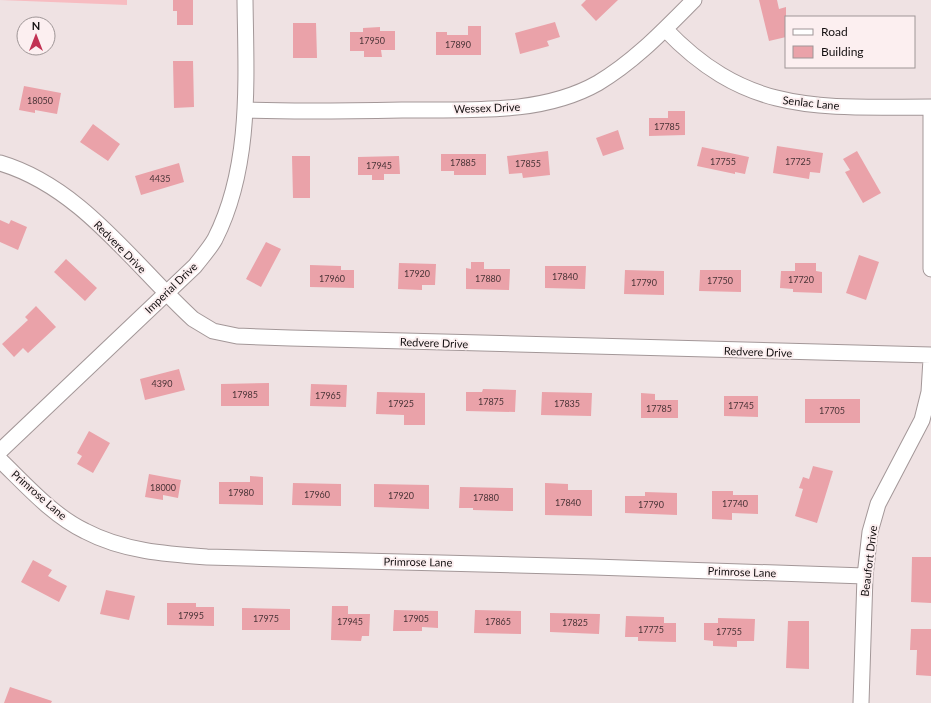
<svg xmlns="http://www.w3.org/2000/svg" width="931" height="703" viewBox="0 0 931 703" font-family="Lato,sans-serif">
<rect width="100%" height="100%" fill="#efe2e3"/>
<!-- green -->
<path fill="#f7bcc1" d="M0,0H127V5Z"/>
<!-- building -->
<path fill="#eaa2a9" d="M173,0H193V25H177V11H173Z
M586,0H618L596,21L581,5Z
M759,0H777L779,9L786,7V37L769,41Z
M555,22L560,37L547,41L549,46L520,54L515,33Z
M293,23H316L317,58H293Z
M468,26H481V55H436V32H447V35H468Z
M380,27V31H395V50H381L382,57H364V51H350V32H363V28Z
M173,61H193L194,107L174,108Z
M24,86L61,93L57,114L35,110V113L19,110Z
M668,111H685V135L649,136V118H668Z
M93,124L120,144L108,161L80,142Z
M618,130L624,149L603,156L596,138Z
M777,146L823,153L820,173L810,172L809,179L773,173Z
M702,147L749,157L745,174L735,172V174L697,166Z
M548,151L550,175L523,178L522,173L509,174L507,156Z
M857,151L881,193L863,203L845,172L850,170L843,159Z
M441,154H486V175H454V171H441Z
M292,156H310V198H293Z
M399,156L400,174H384V180H372V175H358V157Z
M179,163L184,182L141,195L135,176Z
M0,220L9,224L11,220L27,227L18,250L0,242Z
M266,242L281,249L261,287L246,279Z
M859,255L879,262L866,300L846,293Z
M66,259L97,288L85,301L54,272Z
M471,262H484V269H510L509,290L466,289V268L471,269Z
M399,263L436,264L435,285H422V290L398,289Z
M795,263H816V271L822,272V293L793,292V289L780,288L781,271H795Z
M310,265L341,266V270H354V288L310,287Z
M545,266H586L585,289L545,288Z
M625,270L664,271V295L624,294Z
M700,270H741V292L699,291Z
M36,306L56,327L28,353L23,348L14,357L2,344L28,320L25,317Z
M179,369L185,390L145,400L140,379Z
M269,383V406H221V384Z
M311,384L347,385L346,407L310,406Z
M483,389L516,390L515,412L466,411V392H482Z
M377,392L425,393V425H404V415L376,414Z
M542,392L592,393L591,416L541,415Z
M641,393L655,394V400H678V418H641Z
M724,396H758V417L724,416Z
M805,399H860V423H805Z
M89,431L110,443L93,473L77,464L82,456L77,453Z
M813,466L833,471L817,523L795,516L803,489L799,488L803,477L809,479Z
M149,474L181,480L178,498L163,495V500L145,497Z
M250,476L263,477V505L219,504V482H250Z
M293,483L341,484V506L292,505Z
M545,483L568,484V490H592V516L545,515Z
M374,484L429,485V509L374,507Z
M460,487L513,488V511L473,510V508H459Z
M712,491H733V495H758V514L732,513V520L712,519Z
M645,492L677,493V515L625,513V496H645Z
M912,557H931V603L911,602Z
M33,560L52,570L48,576L67,586L59,602L21,582Z
M106,590L135,596L129,620L100,614Z
M167,603H196V607H214V626L167,625Z
M332,606H348V614H370L369,636H362L361,641L331,640Z
M242,608L290,609V630H242Z
M394,610L438,611V628L422,627V631H393Z
M475,610L521,611V634L474,633Z
M550,613L600,614L599,634L550,632Z
M626,616L664,617V623H676V642L638,641V637H625Z
M718,618L755,619L754,641H737V647L713,646V641L704,640V623H718Z
M788,621H809V669L786,668Z
M911,629H931V676L916,675L917,650H910Z
M10,687L52,701L51,703H4Z"/>
<g fill="none" stroke-linecap="round" stroke-linejoin="round">
<!-- street casing -->
<g stroke="#a39798" stroke-width="17">
<path id="street" d="M665,29C748,116 820,107 931,107
M931,107V269
M245,110C297,112 350,111 402,110C466,109 540,116 598,83C635,61 664,30 694,0
M0,163C81,187 133,264 193,319L213,331L237,336L290,338L931,355
M0,451L195,266C202,257 210,248 215,239C252,166 246,79 245,0
M0,460C26,485 52,515 85,531C123,551 165,554 207,557L594,567L865,576
M861,703L865,576L870,532L878,504L922,420L929,392L931,359"/>
</g>
<!-- street -->
<use href="#street" stroke="#fff" stroke-width="15"/>
</g>
<g text-anchor="middle" stroke-width="4" stroke-linejoin="round" paint-order="stroke">
<!-- number labels -->
<g font-size="9" fill="#4a3437">
<text x="372" y="44">17950</text>
<text x="458" y="48">17890</text>
<text x="40" y="104">18050</text>
<text x="667" y="130">17785</text>
<text x="723" y="165">17755</text>
<text x="798" y="165">17725</text>
<text x="463" y="166">17885</text>
<text x="528" y="167">17855</text>
<text x="379" y="169">17945</text>
<text x="160" y="182">4435</text>
<text x="417" y="277">17920</text>
<text x="565" y="280">17840</text>
<text x="332" y="282">17960</text>
<text x="488" y="282">17880</text>
<text x="801" y="283">17720</text>
<text x="720" y="284">17750</text>
<text x="644" y="286">17790</text>
<text x="162" y="387">4390</text>
<text x="245" y="398">17985</text>
<text x="328" y="399">17965</text>
<text x="491" y="405">17875</text>
<text x="401" y="407">17925</text>
<text x="567" y="407">17835</text>
<text x="741" y="409">17745</text>
<text x="659" y="412">17785</text>
<text x="832" y="414">17705</text>
<text x="163" y="491">18000</text>
<text x="241" y="496">17980</text>
<text x="317" y="498">17960</text>
<text x="401" y="499">17920</text>
<text x="486" y="501">17880</text>
<text x="568" y="506">17840</text>
<text x="735" y="507">17740</text>
<text x="651" y="508">17790</text>
<text x="191" y="619">17995</text>
<text x="266" y="622">17975</text>
<text x="416" y="622">17905</text>
<text x="350" y="625">17945</text>
<text x="498" y="625">17865</text>
<text x="575" y="626">17825</text>
<text x="651" y="633">17775</text>
<text x="729" y="635">17755</text>
</g>
<!-- street labels -->
<g font-size="11" fill="#141011" stroke="#fceff0">
<text transform="translate(811 103) rotate(6)" y="4">Senlac Lane</text>
<text transform="translate(487 108) rotate(-2)" y="4">Wessex Drive</text>
<text transform="translate(120 247) rotate(45)" y="4">Redvere Drive</text>
<text transform="translate(171 288) rotate(-44)" y="4">Imperial Drive</text>
<text transform="translate(434 343) rotate(2)" y="4">Redvere Drive</text>
<text transform="translate(758 352) rotate(2)" y="4">Redvere Drive</text>
<text transform="translate(39 495) rotate(41)" y="4">Primrose Lane</text>
<text transform="translate(869 561) rotate(-83)" y="4">Beaufort Drive</text>
<text transform="translate(418 562) rotate(1)" y="4">Primrose Lane</text>
<text transform="translate(742 572) rotate(2)" y="4">Primrose Lane</text>
</g>
</g>
<!-- legend -->
<rect x="785" y="16" width="130" height="52" fill="#fceff0" stroke="#9f9697"/>
<rect x="793" y="29" width="20" height="6" fill="#ffffff" stroke="#9f9697"/>
<text x="821" y="36" font-size="12" fill="#141011">Road</text>
<rect x="793" y="46" width="20" height="12" fill="#eaa2a9" stroke="#9f9697"/>
<text x="821" y="56" font-size="12" fill="#141011">Building</text>
<!-- north arrow -->
<g transform="translate(36 36)"><circle r="19" fill="#fceff0" stroke="#9f9697"/>
<path d="M0-3L7 15L0 10L-7 15Z" fill="#c23253"/>
<text y="-6" font-size="11" font-weight="bold" text-anchor="middle" fill="#141011">N</text>
</g>
</svg>
